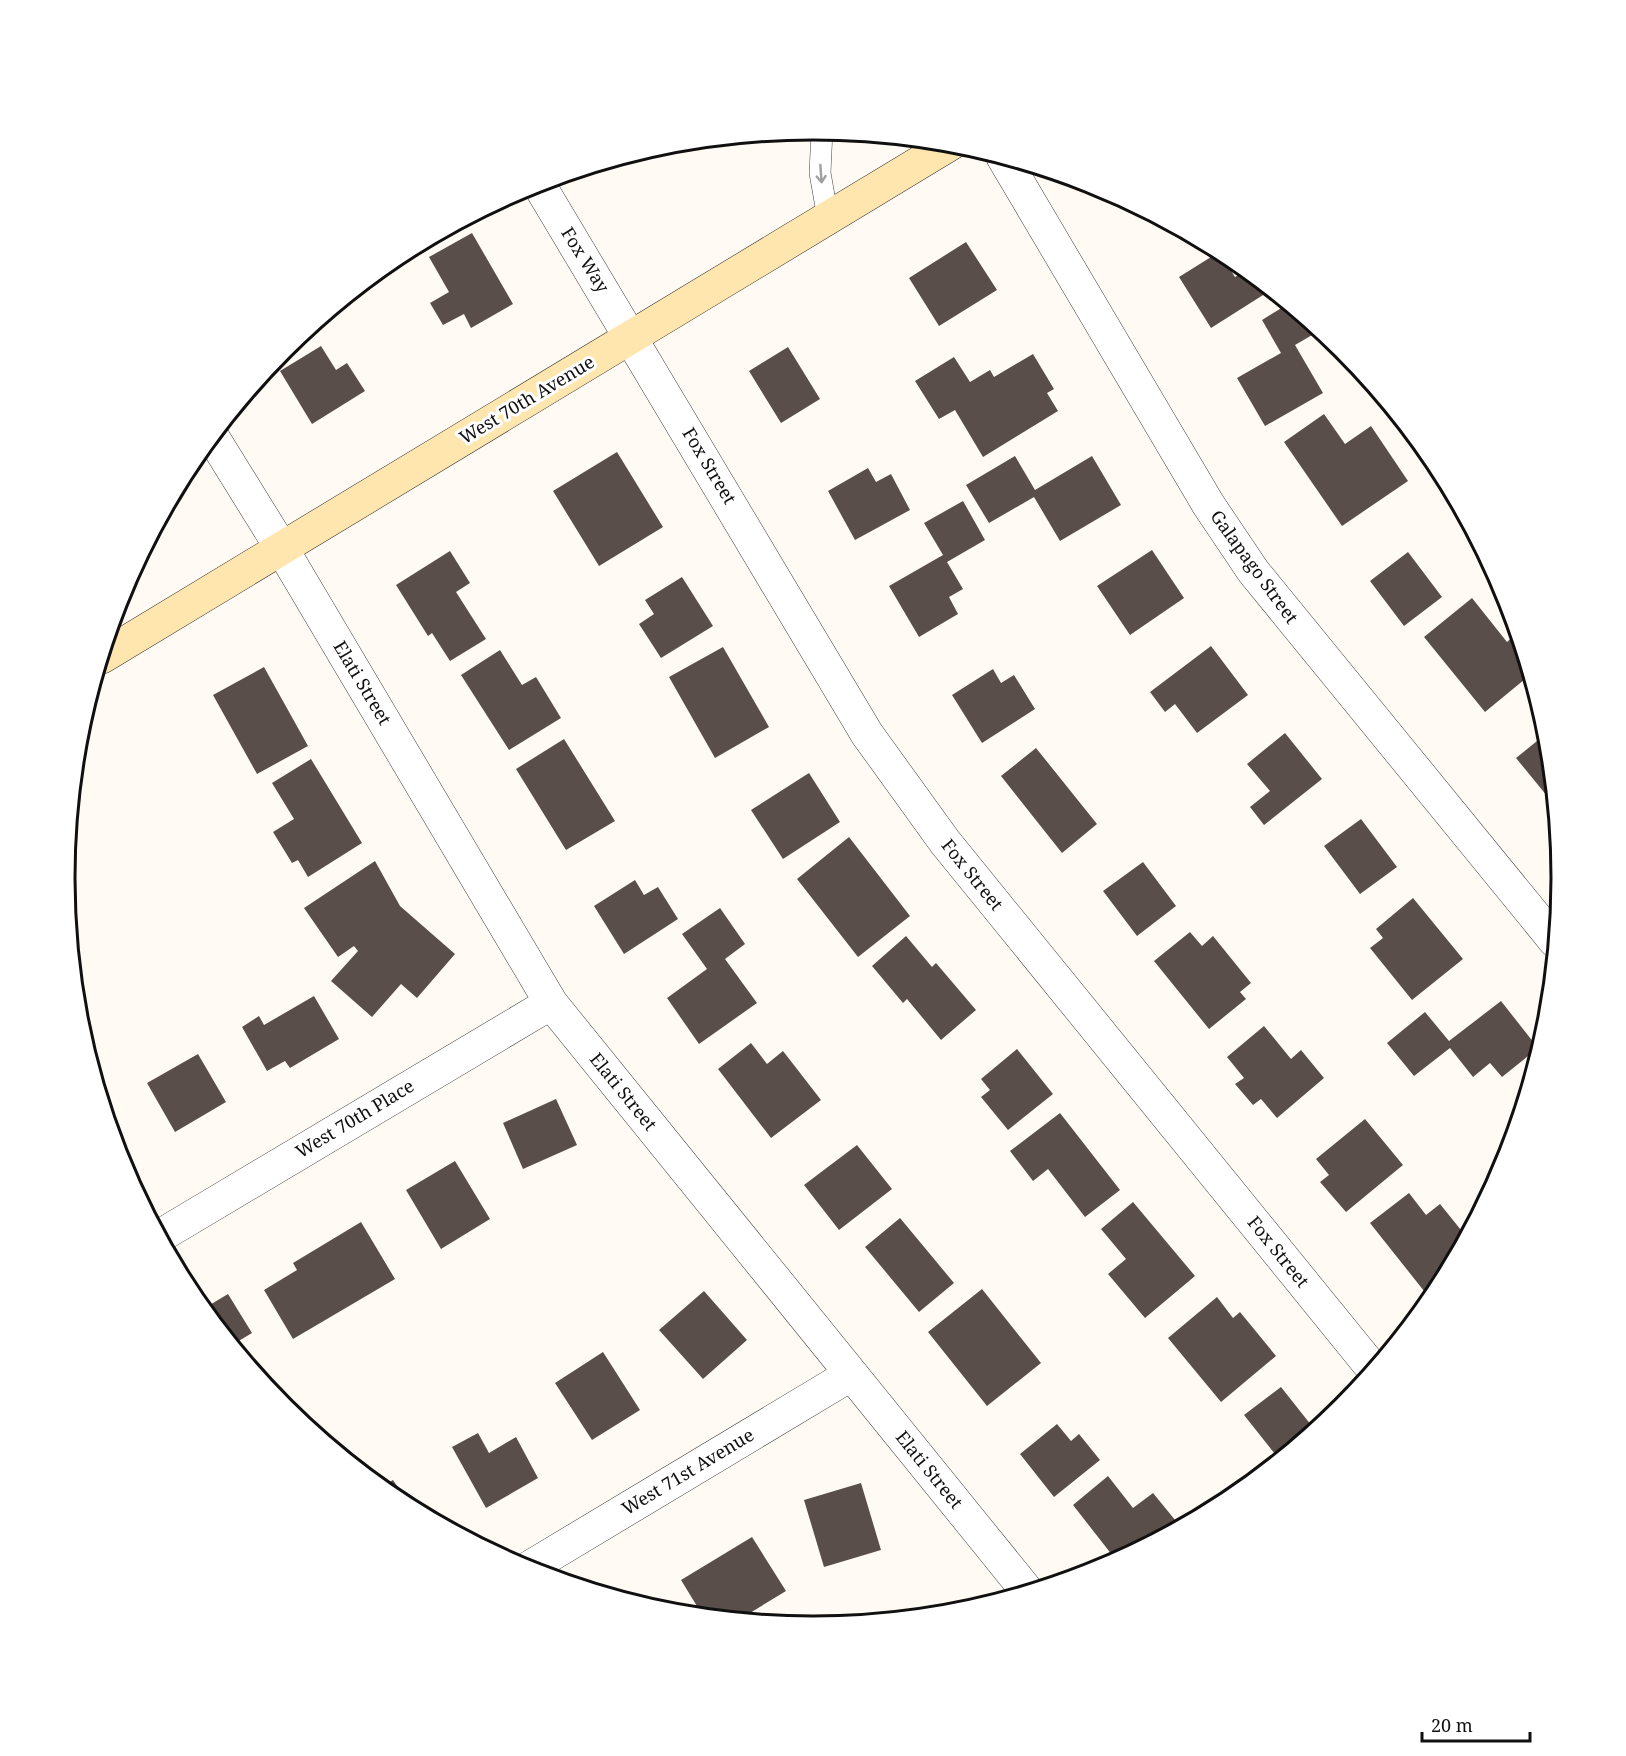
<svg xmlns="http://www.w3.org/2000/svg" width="1626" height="1756" viewBox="0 0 1626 1756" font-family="'Noto Serif',serif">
<rect width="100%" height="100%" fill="#fffaf3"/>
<!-- building -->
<path fill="#5a4e4b" d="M472,233L513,304L471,328L464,314L443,325L430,303L449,292L429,257Z
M966,242L997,290L939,326L909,278Z
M1219,252L1235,277L1247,270L1271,290L1211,328L1179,277Z
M1288,304L1319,331L1295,345L1323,393L1265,426L1237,378L1281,353L1262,320Z
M321,346L336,370L347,363L365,391L312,424L280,371Z
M788,347L820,399L781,423L749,371Z
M1033,354L1054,389L1047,393L1058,411L983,457L955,410L939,419L915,381L954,357L970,382L990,370L994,377Z
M1324,414L1345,444L1371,426L1408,481L1342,526L1284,442Z
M617,452L663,527L599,566L553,491Z
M1015,456L1035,490L1092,456L1121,505L1060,541L1034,497L989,523L966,485Z
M868,468L876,482L891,474L910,510L855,540L828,491Z
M963,501L985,540L947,562L963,589L949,597L958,614L919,637L889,586L943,555L924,523Z
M1152,550L1184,598L1130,635L1097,586Z
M450,551L470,583L456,592L486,639L450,661L432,633L428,636L396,585Z
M1408,552L1442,597L1404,626L1370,581Z
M682,577L713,626L661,658L639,624L654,614L645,600Z
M1472,598L1507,642L1517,633L1530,675L1485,712L1424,637Z
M1211,646L1248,695L1197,733L1175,704L1165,712L1150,692Z
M723,647L769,727L715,758L669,677Z
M500,650L522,685L536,677L561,718L509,750L461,675Z
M264,667L308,746L257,774L213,695Z
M993,669L1001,683L1014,675L1035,709L982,743L952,695Z
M1285,733L1322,779L1264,825L1250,807L1270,791L1247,764Z
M1547,733L1554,800L1552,802L1516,758Z
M564,739L615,821L566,850L516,769Z
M1036,748L1097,824L1062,853L1001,776Z
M311,759L362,843L308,877L298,860L292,863L273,832L294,819L272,783Z
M809,773L840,822L783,859L751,810Z
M1361,819L1397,867L1360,894L1324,846Z
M849,837L910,916L858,957L797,879Z
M375,861L400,906L455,954L417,998L401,984L372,1017L331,981L358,951L354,946L338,957L304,908Z
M1143,862L1176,906L1137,936L1103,891Z
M635,880L644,895L658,887L678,919L624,954L594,906Z
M1413,898L1463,959L1412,1000L1370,948L1383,938L1376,929Z
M720,908L745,944L725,959L757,1003L699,1044L667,998L707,969L682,934Z
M1190,932L1202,946L1213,936L1251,983L1240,992L1246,999L1209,1029L1154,961Z
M906,936L932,967L936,963L976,1010L941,1040L907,999L903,1003L872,966Z
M314,996L339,1039L290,1068L285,1061L267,1071L242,1027L259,1016L264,1025Z
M1501,1001L1538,1048L1502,1077L1490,1063L1473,1077L1450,1048L1414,1076L1387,1043L1425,1012L1449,1041Z
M1264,1026L1291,1059L1301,1050L1324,1078L1277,1118L1261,1099L1253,1105L1235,1084L1244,1078L1227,1057Z
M751,1043L767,1064L783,1051L821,1100L771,1138L718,1069Z
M1017,1049L1053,1094L1008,1130L981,1097L990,1090L981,1079Z
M198,1054L226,1102L175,1132L147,1083Z
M556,1099L577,1145L523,1169L503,1123Z
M1060,1113L1120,1190L1085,1217L1048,1169L1033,1181L1010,1151Z
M1365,1119L1403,1165L1346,1212L1320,1182L1329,1175L1316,1159Z
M857,1145L892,1189L839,1230L804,1185Z
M455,1161L490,1219L441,1249L406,1190Z
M1409,1193L1426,1215L1440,1204L1465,1235L1451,1247L1457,1254L1446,1273L1424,1291L1370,1223Z
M1133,1202L1195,1276L1145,1318L1108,1274L1126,1259L1101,1229Z
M900,1218L954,1283L919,1312L865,1247Z
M361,1222L395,1279L293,1339L264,1290L297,1270L293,1263Z
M982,1289L1041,1363L987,1406L928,1332Z
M704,1291L747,1340L703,1379L659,1330Z
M228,1294L252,1333L232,1345L203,1309Z
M1217,1297L1233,1318L1240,1312L1276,1356L1221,1402L1168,1338Z
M603,1352L640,1410L592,1440L555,1383Z
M1281,1387L1315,1430L1279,1459L1244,1415Z
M1057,1424L1071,1441L1079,1434L1100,1460L1054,1497L1020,1454Z
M478,1433L489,1453L516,1437L538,1478L486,1508L452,1447Z
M1108,1476L1133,1508L1153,1493L1180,1526L1116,1560L1073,1505Z
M393,1480L412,1508L381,1487Z
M861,1483L881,1550L824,1567L804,1500Z
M752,1537L786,1591L740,1619L703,1616L681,1580Z"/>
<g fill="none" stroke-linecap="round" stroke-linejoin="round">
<!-- lane casing -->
<g stroke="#434343" stroke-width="22">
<path id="lane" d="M822,130L820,173L828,218"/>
</g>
<!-- street casing -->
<g stroke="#434343" stroke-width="34">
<path id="street" d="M1003,157L1208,504L1253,571L1555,941
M538,183L867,734L945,842L1373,1369
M212,436L282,549L551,1003L1027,1591
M160,1236L551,1003
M527,1569L850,1375"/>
</g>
<!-- secondary casing -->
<g stroke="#323232" stroke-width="34">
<path id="secondary" d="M102,657L952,143"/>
</g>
<!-- lane -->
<use href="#lane" stroke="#fff" stroke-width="21"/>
<!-- street -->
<use href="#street" stroke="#fff" stroke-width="33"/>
<!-- secondary -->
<use href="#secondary" stroke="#ffe6ae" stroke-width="33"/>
</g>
<!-- one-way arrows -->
<defs><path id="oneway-shaft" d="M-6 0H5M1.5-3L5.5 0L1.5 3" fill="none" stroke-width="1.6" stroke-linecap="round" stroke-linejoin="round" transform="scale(1.5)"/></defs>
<use stroke="#9f9f9f" href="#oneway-shaft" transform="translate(821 174) rotate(86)"/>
<g text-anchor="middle" stroke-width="6" stroke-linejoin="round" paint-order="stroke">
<!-- street labels -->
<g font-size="18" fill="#101010" stroke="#fff">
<text transform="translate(585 260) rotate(58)" y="6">Fox Way</text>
<text transform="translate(527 400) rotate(-31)" y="6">West 70th Avenue</text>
<text transform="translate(709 466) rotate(59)" y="6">Fox Street</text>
<text transform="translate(1254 567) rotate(54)" y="6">Galapago Street</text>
<text transform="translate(362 683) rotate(59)" y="6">Elati Street</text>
<text transform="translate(972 875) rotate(51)" y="6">Fox Street</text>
<text transform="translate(623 1092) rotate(51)" y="6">Elati Street</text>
<text transform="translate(355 1119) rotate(-31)" y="6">West 70th Place</text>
<text transform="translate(1278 1252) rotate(51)" y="6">Fox Street</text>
<text transform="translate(929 1470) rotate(51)" y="6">Elati Street</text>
<text transform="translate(688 1472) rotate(-31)" y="6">West 71st Avenue</text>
</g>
</g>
<!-- crop -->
<path d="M0 0H1626V1756H0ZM75 878a738 738 0 1 1 1476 0a738 738 0 1 1-1476 0Z" fill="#fff" fill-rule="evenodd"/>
<path fill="none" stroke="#101010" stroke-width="3" d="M75 878a738 738 0 1 1 1476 0a738 738 0 1 1-1476 0Z"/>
<!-- scale -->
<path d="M1422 1732v9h108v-9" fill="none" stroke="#101010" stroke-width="3"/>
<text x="1431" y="1732" font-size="18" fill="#101010" stroke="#ffffff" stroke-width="4.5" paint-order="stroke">20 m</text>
</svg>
